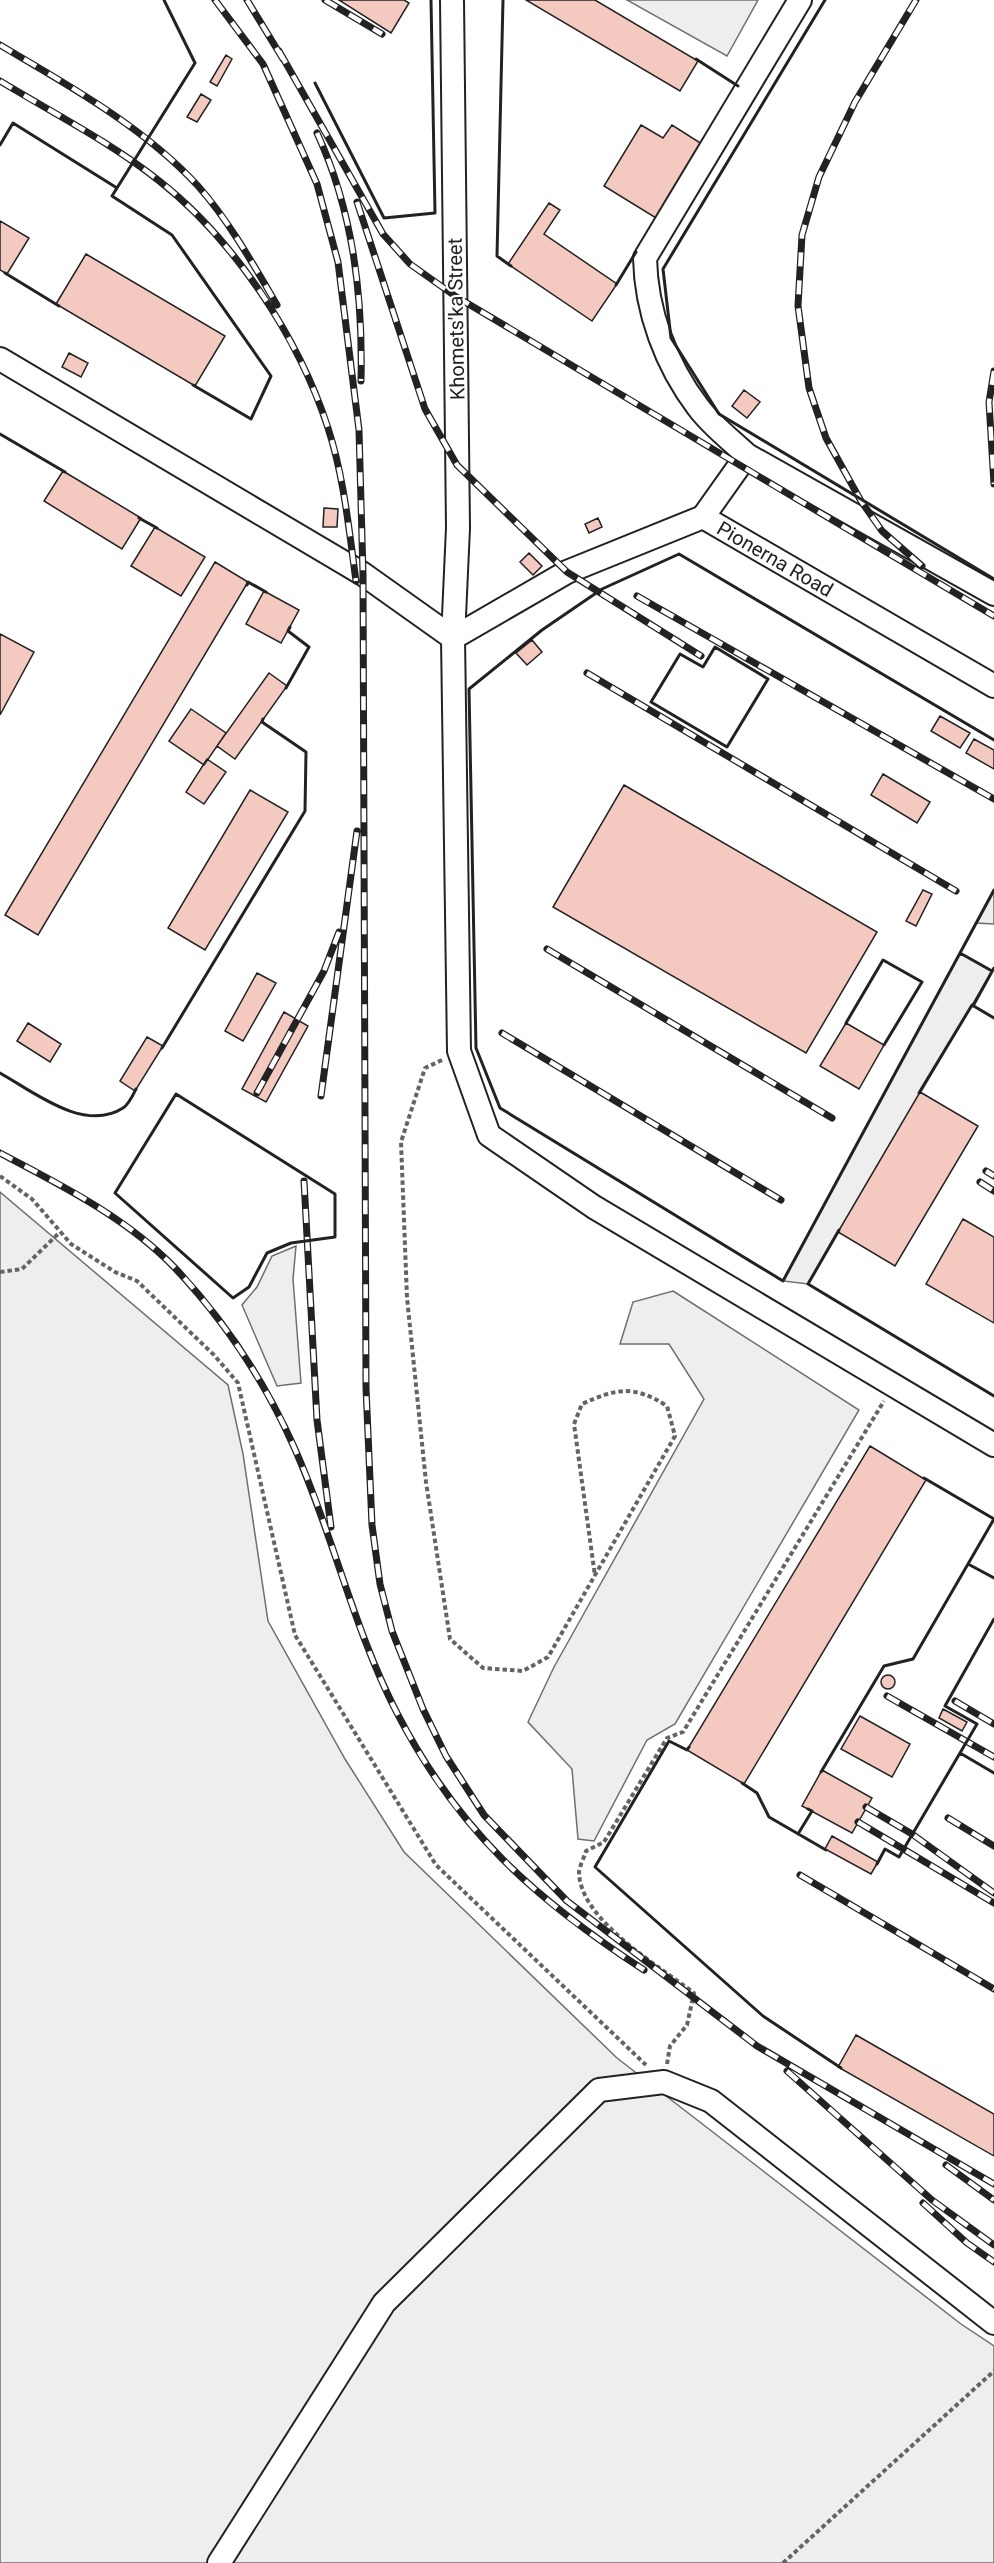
<svg xmlns="http://www.w3.org/2000/svg" width="994" height="2563" viewBox="0 0 994 2563" font-family="Roboto,sans-serif">
<rect width="100%" height="100%" fill="#fff"/>
<!-- green -->
<path fill="#eee" stroke="#6f6f6f" stroke-width="1.5" d="M627,0H758L727,56Z
M994,890V924L976,923Z
M960,953L992,971L808,1284L783,1281Z
M0,1192L228,1385L243,1454L268,1621L345,1759L404,1852L617,2058L961,2324L994,2346V2563H0Z
M296,1246L293,1279L301,1383L277,1386L242,1305L257,1287L272,1256Z
M673,1291L859,1410L675,1724L647,1740L594,1841L578,1839L572,1769L528,1722L554,1667L704,1399L669,1344H620L633,1302Z"/>
<!-- building -->
<path fill="#f3c9c0" stroke="#222" stroke-width="1.5" d="M339,0H404L409,3L391,33Z
M526,0H595L698,61L680,91Z
M226,55L232,59L217,86L210,82Z
M201,94L211,100L197,122L187,117Z
M641,125L663,138L672,125L702,144L656,218L604,186Z
M549,203L560,210L544,234L617,284L592,321L508,264Z
M0,221L29,238L7,274L0,270Z
M86,254L225,336L195,386L56,304Z
M69,353L88,363L81,377L62,367Z
M744,390L760,402L747,418L732,406Z
M63,471L141,518L122,549L44,501Z
M324,508L338,509L337,527H323Z
M598,518L602,527L589,533L585,524Z
M155,527L205,557L181,596L131,566Z
M529,553L542,566L533,575L520,562Z
M215,562L248,582L38,935L5,915Z
M264,591L299,610L281,643L246,624Z
M0,634L34,652L0,715Z
M532,640L542,652L527,665L516,653Z
M269,673L287,686L235,759L217,746Z
M191,709L226,733L204,765L169,741Z
M940,716L970,733L960,748L931,731Z
M974,739L994,750V769L966,753Z
M207,759L226,772L204,804L186,792Z
M883,774L930,802L917,823L871,795Z
M624,785L877,932L806,1053L553,907Z
M250,790L288,812L205,950L168,928Z
M923,890L932,894L916,926L906,921Z
M257,973L276,983L243,1041L225,1031Z
M284,1012L308,1026L266,1102L242,1089Z
M28,1023L61,1044L50,1062L17,1041Z
M846,1023L884,1045L859,1089L820,1066Z
M147,1037L163,1046L135,1091L120,1081Z
M920,1092L978,1126L895,1266L838,1232Z
M963,1219L994,1237V1323L926,1284Z
M870,1446L926,1480L744,1784L687,1750Z
M881 1682a7 7 0 1 1 14 0a7 7 0 1 1-14 0Z
M943,1709L967,1722L962,1731L939,1718Z
M860,1716L910,1744L892,1777L841,1749Z
M822,1770L872,1798L852,1833L802,1806Z
M832,1836L878,1862L871,1874L825,1849Z
M856,2035L994,2114V2156L838,2067Z"/>
<g fill="none" stroke-linecap="round" stroke-linejoin="round">
<!-- minor casing -->
<g stroke="#222" stroke-width="26">
<path id="minor" d="M452,0L458,528L453,638
M0,359L363,574L453,638L459,1051L489,1135L594,1207L994,1445
M747,455L994,594
M703,517L747,455C731,440 711,425 698,407C666,365 646,311 645,258L800,0
M453,638L567,572L703,517L994,686
M219,2563L384,2303L599,2090L664,2082L711,2101L994,2323"/>
</g>
<!-- path -->
<path stroke="#646464" stroke-width="4" stroke-dasharray="4.5 3" stroke-linecap="butt" d="M442,1060L425,1068L401,1142L407,1298L426,1482L450,1639L483,1668L523,1671L548,1657L675,1436L667,1406C634,1385 617,1388 582,1404L574,1424L595,1576
M0,1176L32,1199L71,1244L115,1272L137,1281L214,1355L238,1383L295,1635L436,1865L646,2065
M0,1272L22,1269L59,1233
M667,2064L670,2046L687,2025L694,1993C659,1966 581,1921 579,1873C579,1867 584,1858 586,1851L604,1842L667,1738L683,1732L884,1401
M783,2563L994,2371"/>
<!-- minor -->
<use href="#minor" stroke="#fff" stroke-width="22"/>
<!-- rail casing -->
<g stroke="#222" stroke-width="7">
<path id="rail" d="M215,0L263,64L317,184L338,262L359,430L363,574L366,1388L372,1525L380,1584L392,1631L423,1709L446,1756L484,1815L567,1901L757,2046L994,2184
M247,0L283,59
M325,0L382,34
M916,0L855,102L819,177L802,235L798,306L809,388L826,438L861,501L882,531L922,566
M0,45C68,85 144,127 198,186C229,221 253,264 277,305
M279,51L383,234L410,264L455,296L994,616
M0,81C53,113 110,142 158,180C234,239 299,338 328,428C344,477 349,530 356,581
M317,133C353,211 363,295 361,381
M357,202L425,409L457,465L567,572L701,656
M994,371L989,402L994,484
M637,596L994,799
M587,673L956,891
M547,949L832,1118
M502,1033L781,1200
M257,1093L324,971L339,932
M321,1096L357,831
M0,1153C61,1185 127,1218 175,1268C224,1320 265,1382 294,1447C333,1534 353,1628 397,1713C458,1831 535,1899 644,1970
M986,1171L994,1176
M304,1181L317,1420L331,1527
M980,1182L994,1191
M887,1696L994,1757
M955,1701L994,1724
M866,1807L912,1834L994,1893
M948,1818L994,1846
M858,1822L994,1903
M800,1875L994,1989
M787,2071L932,2200L994,2245
M946,2165L994,2200
M923,2203L967,2243L994,2262"/>
</g>
<!-- rail -->
<use href="#rail" stroke="#fff" stroke-width="4.5" stroke-dasharray="14" stroke-linecap="butt"/>
<!-- wall -->
<path stroke="#222" stroke-width="3" d="M164,0L195,63L112,196L172,235L271,376L251,419L193,385
M503,0L497,256L511,266
M825,0L663,269L671,338L719,414L994,579
M696,59L738,86
M315,83L384,218L435,213L431,0
M0,145L13,123L117,188
M5,273L59,306
M616,285L636,252
M0,434L65,472
M139,518L157,528
M247,585L248,582L266,592
M715,647L768,679L727,747L651,702L680,654L703,667Z
M286,688L309,647L288,631L290,627
M994,740L679,554L602,589L542,630L469,689L476,1048L500,1108L783,1281L994,890
M960,953L992,971
M973,1006L994,968
M846,1023L883,960L922,982L884,1045
M162,1048L305,811L306,752L262,722L263,719
M0,1073C34,1092 84,1133 123,1108C129,1104 133,1095 136,1089
M919,1093L972,1005L994,1018
M176,1094L335,1194V1237L291,1243L267,1253L249,1287L233,1298L115,1193Z
M839,1230L808,1284L994,1396
M924,1478L994,1519
M994,1519L968,1564L994,1578
M689,1747L687,1750L669,1741L595,1867L763,2016L841,2068
M960,1753L994,1773
M821,1772L884,1666L913,1659L968,1564
M742,1783L757,1793L769,1817L826,1850
M798,1834L812,1811L808,1809
M877,1864L885,1849L899,1857L977,1724L945,1706L994,1619"/>
</g>
<g text-anchor="middle" stroke-width="4.5" stroke-linejoin="round" paint-order="stroke">
<!-- street labels -->
<g font-size="20" fill="#222" stroke="#fff">
<text transform="translate(456 319) rotate(-91)" y="7">Khomets'ka Street</text>
<text transform="translate(775 559) rotate(30)" y="7">Pionerna Road</text>
</g>
</g>
</svg>
